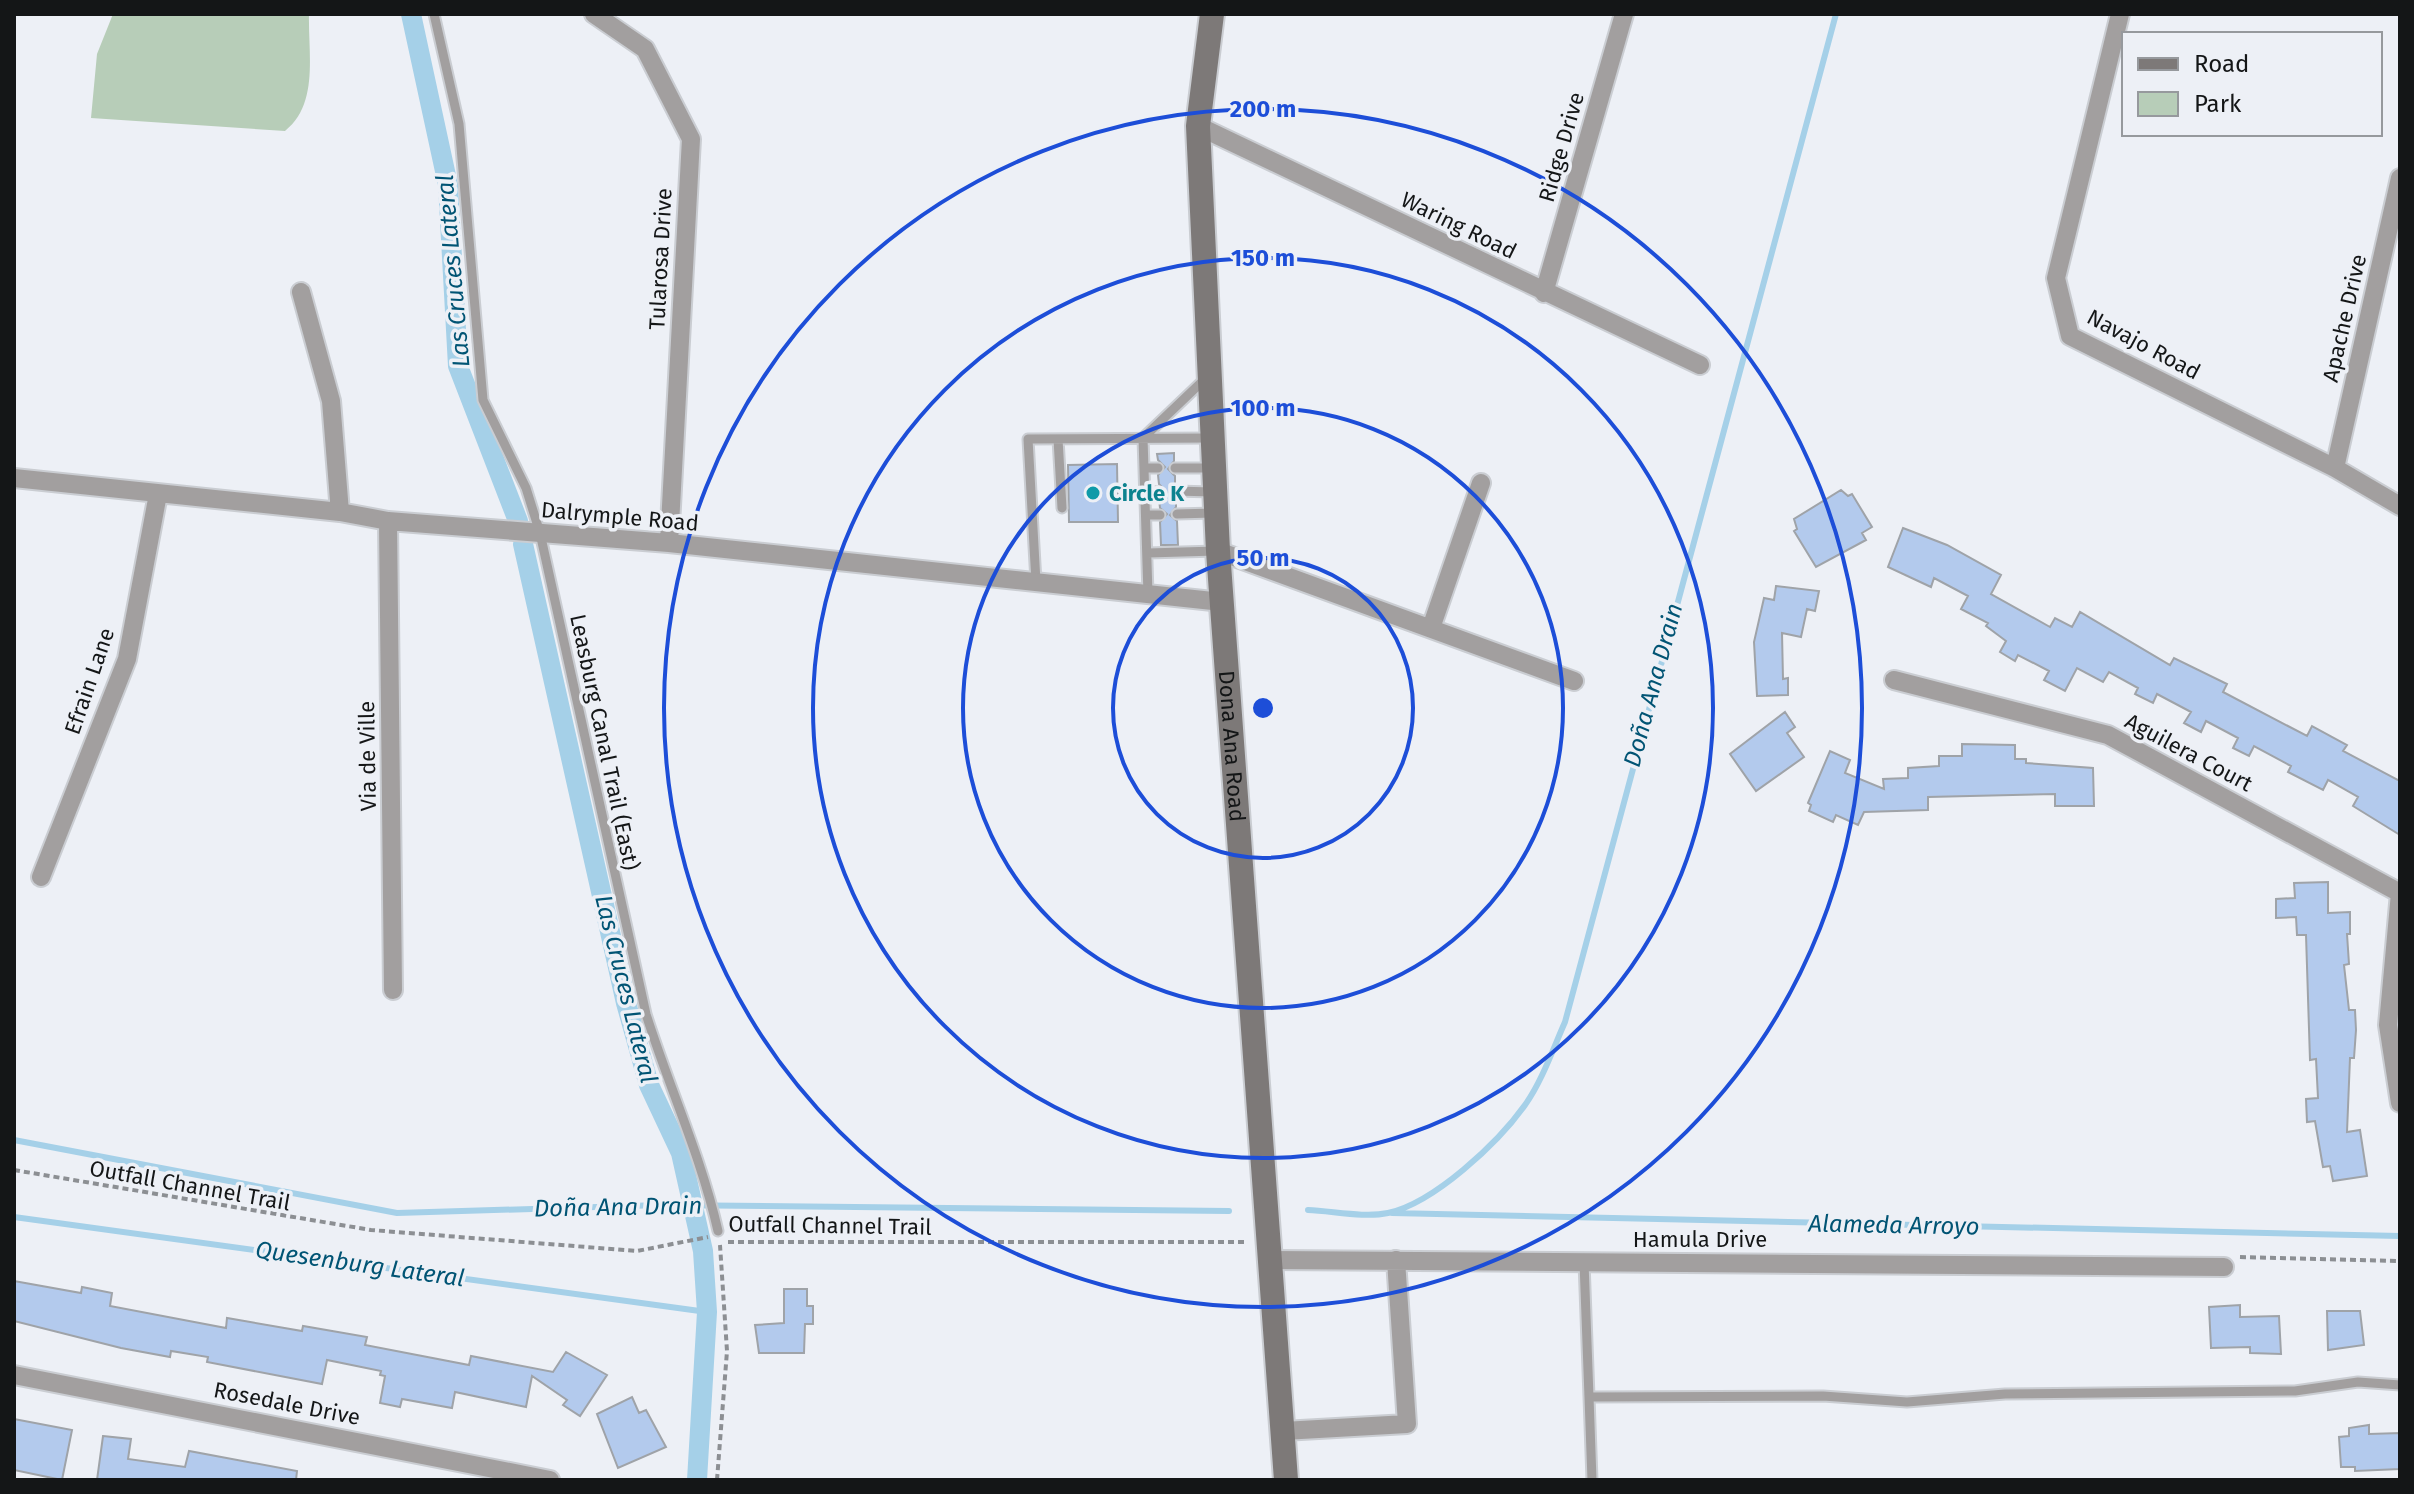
<svg xmlns="http://www.w3.org/2000/svg" width="2414" height="1494" viewBox="0 0 2414 1494" font-family="'Fira Sans',sans-serif">
<rect width="100%" height="100%" fill="#edf0f6"/>
<!-- green -->
<path fill="#b7cdb8" d="M113,14H309C308,54 319,104 285,131L91,118L97,54Z"/>
<g fill="none" stroke-linecap="round" stroke-linejoin="round">
<!-- stream -->
<path stroke="#a5d0e8" stroke-width="6" d="M14,1140L397,1213L661,1205L1229,1211
M1308,1210C1333,1211 1364,1218 1388,1213C1434,1203 1498,1143 1525,1105C1542,1081 1553,1049 1565,1022L1836,14
M1392,1213L2400,1236
M14,1217L707,1312"/>
<!-- canal -->
<path stroke="#a5d0e8" stroke-width="20" d="M411,14L448,185L458,366L518,521
M523,544L626,1003L649,1085L681,1153L703,1251L707,1312L697,1480"/>
</g>
<!-- building -->
<path fill="#b3caed" stroke="#9fa3a8" stroke-width="2" d="M1174,453V461L1168,469L1175,476V484L1169,492L1176,498V507L1170,515L1177,521L1178,545H1161L1160,522L1167,514L1160,508L1159,499L1166,492L1159,484L1158,475L1165,467L1158,460L1157,454Z
M1117,464L1118,522H1069L1068,465Z
M1841,490L1848,496L1852,494L1872,527L1862,533L1866,540L1816,567L1794,531L1797,529L1794,519Z
M1903,528L1947,545L2001,575L1991,594L2050,627L2055,618L2072,627L2080,612L2170,665L2174,658L2227,684L2223,692L2307,736L2312,726L2347,745L2343,751L2400,781V835L2353,806L2358,797L2328,780L2323,790L2288,772L2291,766L2254,746L2249,756L2233,748L2238,738L2206,721L2201,732L2184,723L2191,712L2157,694L2153,703L2135,694L2138,688L2109,672L2103,682L2077,668L2065,691L2044,680L2049,671L2018,655L2015,661L2000,652L2006,641L1986,626L1988,623L1961,609L1968,596L1934,578L1931,587L1888,567Z
M1776,586L1819,591L1815,611L1807,609L1801,637L1782,633L1783,679L1788,678V695L1757,696L1754,642L1764,598L1774,600Z
M1785,712L1795,727L1787,733L1804,757L1756,791L1730,754Z
M1962,744L2015,745V759H2026V763L2093,768L2094,806H2055V794L1928,797V810L1864,812L1858,825L1836,815L1833,822L1809,811L1811,805L1808,803L1830,751L1850,760L1845,773L1884,789L1883,779L1908,778V768L1939,766V756H1962Z
M2328,882V913L2350,912V934H2347L2349,964L2344,965L2349,1010H2355L2356,1030L2354,1058H2350L2347,1132L2360,1130L2367,1176L2333,1181L2330,1166L2323,1167L2315,1121L2307,1122L2306,1099L2318,1098L2316,1059L2310,1060L2306,935H2297L2296,917L2276,918V899L2295,898L2294,883Z
M14,1281L81,1293L82,1287L112,1293L110,1306L226,1328L227,1318L302,1331L303,1326L367,1337L365,1345L469,1365L471,1356L553,1372L566,1352L607,1375L580,1416L563,1405L567,1400L532,1376L526,1407L455,1392L452,1408L402,1399L400,1407L380,1403L385,1376L380,1375L381,1371L327,1360L322,1384L207,1362L208,1357L171,1351L170,1357L121,1348L14,1321Z
M784,1289H807V1306H813V1324H805L804,1353H759L755,1325L784,1323Z
M2240,1305V1317L2279,1316L2281,1354L2250,1353V1347L2211,1348L2209,1307Z
M2327,1311H2360L2364,1345L2328,1350Z
M632,1397L639,1413L646,1410L666,1447L618,1468L597,1414Z
M14,1419L72,1430L62,1480L14,1470Z
M2369,1425V1434L2400,1433V1469L2355,1471V1467H2341L2339,1437L2349,1436V1428Z
M103,1436L131,1439L128,1459L185,1467L189,1451L297,1471L296,1480H97Z"/>
<g fill="none" stroke-linecap="round" stroke-linejoin="round">
<!-- lane casing -->
<g stroke="#cacdd2" stroke-width="13">
<path id="lane" d="M434,14L459,124L483,400L526,488L540,533L646,1014C669,1087 701,1156 718,1231
M1058,439L1062,508
M1144,468H1158
M1175,468H1211
M1145,491L1159,492
M1176,491L1212,492
M1177,514L1213,513
M1146,515H1160
M1148,553L1216,551
M1036,582L1028,439L1212,438
M1148,594L1143,438L1207,377
M1584,1262L1589,1397L1823,1396L1907,1402L2005,1394L2295,1391L2358,1382L2400,1385
M1589,1397L1592,1480"/>
</g>
<!-- street casing -->
<g stroke="#cacdd2" stroke-width="22">
<path id="street" d="M594,14L645,49L691,139L669,543
M2120,14L2056,278L2070,336L2335,468L2400,506
M1198,126L1700,365
M301,292L331,401L340,512
M1544,293L1624,14
M2335,468L2400,178
M14,478L340,512L388,521L669,543L1222,602
M388,521L393,990
M1218,551L1574,681
M1431,628L1481,483
M1894,680L2108,735L2400,893
M41,877L127,659L158,494
M2400,893L2388,1025L2400,1103
M1271,1260L2224,1267
M14,1375L550,1480
M1283,1431L1407,1424L1396,1260"/>
</g>
<!-- secondary casing -->
<g stroke="#cacdd2" stroke-width="28">
<g id="secondary">
<path id="s1" d="M1212,14L1198,126L1218,551L1286,1480"/>
</g>
</g>
<!-- path -->
<path stroke="#8c8f93" stroke-width="4" stroke-dasharray="6 4" stroke-linecap="butt" d="M14,1170L371,1230L637,1251L708,1237
M728,1242H1247
M2240,1257L2400,1261
M717,1480L727,1351L720,1245"/>
<!-- lane -->
<use href="#lane" stroke="#a29f9f" stroke-width="9"/>
<!-- street -->
<use href="#street" stroke="#a29f9f" stroke-width="18"/>
<!-- secondary -->
<use href="#secondary" stroke="#7d7978" stroke-width="24"/>
</g>
<!-- distance rings -->
<g fill="none" stroke="#1d4ed8" stroke-width="4">
<circle cx="1263" cy="708" r="150"/>
<circle cx="1263" cy="708" r="300"/>
<circle cx="1263" cy="708" r="450"/>
<circle cx="1263" cy="708" r="599"/>
</g>
<!-- markers -->
<circle fill="#0f9aa8" stroke="#edf0f6" stroke-width="3" cx="1093" cy="493" r="8"/>
<g text-anchor="middle" stroke-width="7" stroke-linejoin="round" paint-order="stroke">
<!-- street labels -->
<g font-size="22" fill="#141617" stroke="#edf0f6">
<text transform="translate(1561 147) rotate(-74)" y="8">Ridge Drive</text>
<text transform="translate(1459 225) rotate(26)" y="8">Waring Road</text>
<text transform="translate(660 259) rotate(-87)" y="8">Tularosa Drive</text>
<text transform="translate(2344 318) rotate(-77)" y="8">Apache Drive</text>
<text transform="translate(2144 344) rotate(28)" y="8">Navajo Road</text>
<text transform="translate(620 516) rotate(5)" y="8">Dalrymple Road</text>
<text transform="translate(89 681) rotate(-71)" y="8">Efrain Lane</text>
<text transform="translate(605 742) rotate(78)" y="8">Leasburg Canal Trail (East)</text>
<text dy="8" stroke="none"><textPath href="#s1" startOffset="734">Dona Ana Road</textPath></text>
<text transform="translate(2189 752) rotate(28)" y="8">Aguilera Court</text>
<text transform="translate(367 756) rotate(-91)" y="8">Via de Ville</text>
<text transform="translate(190 1185) rotate(10)" y="8">Outfall Channel Trail</text>
<text transform="translate(830 1225) rotate(1)" y="8">Outfall Channel Trail</text>
<text x="1700" y="1247">Hamula Drive</text>
<text transform="translate(287 1403) rotate(11)" y="8">Rosedale Drive</text>
</g>
<!-- culture labels -->
<g font-size="22" font-weight="bold" fill="#0d838f" stroke="#edf0f6" text-anchor="start">
<text x="1109" y="501">Circle K</text>
</g>
<!-- water labels -->
<g font-size="24" font-style="italic" fill="#015474" stroke="#edf0f6">
<text transform="translate(453 271) rotate(-95)" y="8">Las Cruces Lateral</text>
<text transform="translate(1653 685) rotate(-75)" y="8">Doña Ana Drain</text>
<text transform="translate(626 989) rotate(76)" y="8">Las Cruces Lateral</text>
<text transform="translate(618 1207) rotate(-1)" y="8">Doña Ana Drain</text>
<text transform="translate(1894 1225) rotate(1)" y="8">Alameda Arroyo</text>
<text transform="translate(360 1264) rotate(8)" y="8">Quesenburg Lateral</text>
</g>
</g>
<circle cx="1263" cy="708" r="12" fill="#1d4ed8" stroke="#edf0f6" stroke-width="4"/>
<g font-size="24" text-anchor="middle" font-weight="bold" fill="#1d4ed8" stroke="#edf0f6" stroke-width="7" stroke-linejoin="round" paint-order="stroke">
<text x="1263" y="117">200 m</text>
<text x="1263" y="266">150 m</text>
<text x="1263" y="416">100 m</text>
<text x="1263" y="566">50 m</text>
</g>
<!-- border -->
<rect width="2414" height="1494" fill="none" stroke="#141617" stroke-width="32"/>
<!-- legend -->
<rect x="2122" y="32" width="260" height="104" fill="#edf0f6" stroke="#96999d" stroke-width="2"/>
<rect x="2138" y="58" width="40" height="12" fill="#7d7978" stroke="#96999d" stroke-width="2"/>
<text x="2194" y="72" font-size="24" fill="#141617">Road</text>
<rect x="2138" y="92" width="40" height="24" fill="#b7cdb8" stroke="#96999d" stroke-width="2"/>
<text x="2194" y="112" font-size="24" fill="#141617">Park</text>
</svg>
